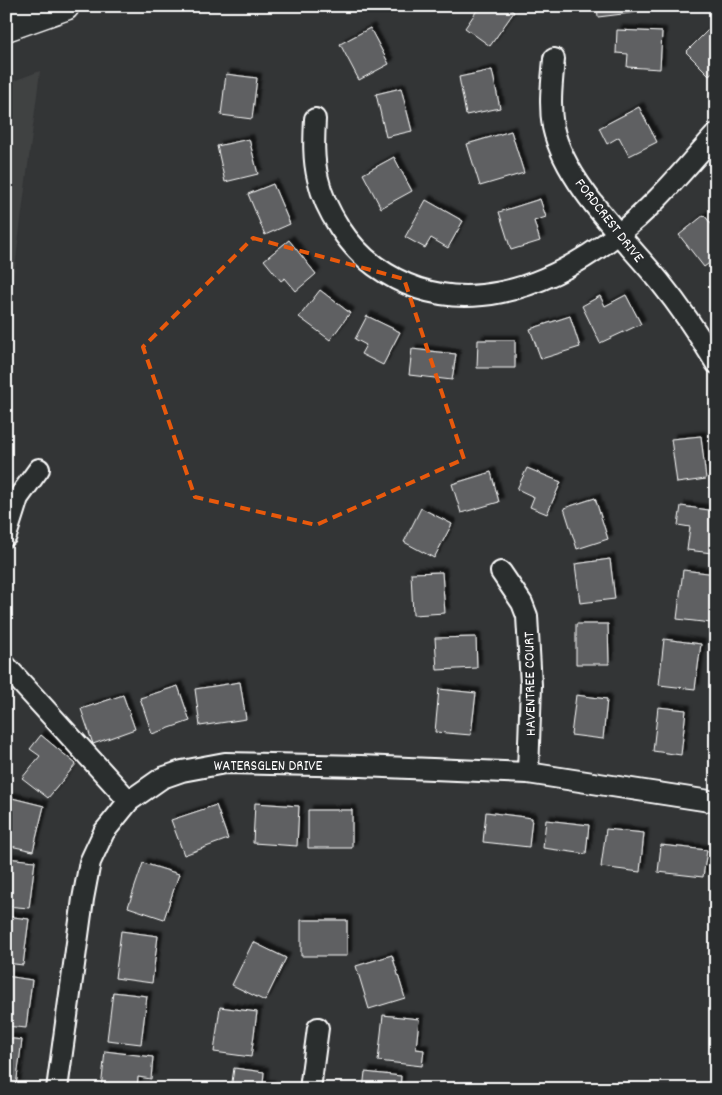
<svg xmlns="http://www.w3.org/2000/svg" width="722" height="1095" viewBox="0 0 722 1095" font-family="Dekko,sans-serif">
<defs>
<filter id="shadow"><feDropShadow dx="4.5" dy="-4.5" stdDeviation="1" flood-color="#0009"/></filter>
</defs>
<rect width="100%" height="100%" fill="#333536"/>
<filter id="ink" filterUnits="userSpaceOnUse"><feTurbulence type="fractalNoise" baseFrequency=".02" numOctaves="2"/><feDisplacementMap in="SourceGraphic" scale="10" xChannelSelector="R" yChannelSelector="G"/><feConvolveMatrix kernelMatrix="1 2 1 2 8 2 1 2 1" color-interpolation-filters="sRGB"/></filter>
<g filter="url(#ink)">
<!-- built -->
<path fill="#404243" d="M40,71L6,337V84Z"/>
<!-- building -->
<path fill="#5f6162" stroke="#fff" filter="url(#shadow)" d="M480,6H505L514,12L490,46L465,28Z
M597,6H638L639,12L598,17Z
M714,24L716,69L709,75L686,52Z
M370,28L389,64L359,80L340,44Z
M617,30L662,32L660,69L627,67L628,54L616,53Z
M492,70L500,108L466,115L459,77Z
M226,74L257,78L252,119L221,115Z
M401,88L412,131L386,137L376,94Z
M639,107L657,142L629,156L619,137L607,144L599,128Z
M511,131L524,173L480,186L467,144Z
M249,139L258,174L225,182L217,146Z
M394,157L412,191L381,208L363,174Z
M273,184L290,224L265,235L248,194Z
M540,199L546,217L534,221L540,241L511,250L499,212Z
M426,200L463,221L448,248L431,238L425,248L405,237Z
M704,215L716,230V258L704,267L679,235Z
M289,240L316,274L296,291L285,278L281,281L264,260Z
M320,290L350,313L330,340L299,317Z
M626,295L641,324L600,343L582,306L600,296L605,306Z
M367,316L400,332L383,365L361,354L366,345L355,339Z
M570,316L580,347L541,359L530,329Z
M478,340H515V368H477Z
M412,349L456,354L452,380L409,375Z
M701,436L706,479L677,483L671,439Z
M527,468L561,482L547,514L530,507L534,497L517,489Z
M491,472L499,502L461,513L452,484Z
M595,498L608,539L577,549L564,508Z
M681,506L716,511L712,553L687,550L690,527L678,525Z
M421,508L452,524L434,558L404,542Z
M610,559L615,599L580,603L575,564Z
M683,570L716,574L711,623L677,619Z
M442,572L445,613L413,615L411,573Z
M576,624H608L609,664H576Z
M476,637L477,668L437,670L435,638Z
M664,639L701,644L695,689L659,685Z
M240,682L246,719L200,726L195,689Z
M178,686L190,721L152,734L140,698Z
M439,689L476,693L471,735L435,732Z
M123,695L135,729L93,744L81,709Z
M576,695L607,699L603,739L571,735Z
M658,707L686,710L681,755L653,751Z
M41,735L76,764L48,798L22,778L40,756L30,749Z
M8,797L44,806L33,851L6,845Z
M255,803L299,806L297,846L253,843Z
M216,805L228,839L184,855L171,820Z
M308,810H352V848H308Z
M486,812L532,818L529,847L483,842Z
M546,820L589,825L586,854L543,848Z
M606,829L644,833L640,872L601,867Z
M661,845L707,850L703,877L658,872Z
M6,858L35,861L29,908L6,906Z
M143,863L179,874L164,919L128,907Z
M6,916L29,919L23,965L6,963Z
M301,920H347V956H301Z
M121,931L158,936L152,983L115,978Z
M253,942L286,958L265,1001L232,985Z
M392,955L405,998L369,1009L356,966Z
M6,976L32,980L26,1028L6,1026Z
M113,992L147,996L141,1044L107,1040Z
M220,1007L257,1012L251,1057L214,1052Z
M383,1015L419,1019L416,1049L424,1050L422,1066L378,1061Z
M6,1038L22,1040L16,1086L6,1085Z
M105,1051L153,1057L151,1079L138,1077L137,1089H101Z
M234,1068L264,1072L263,1084L271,1085L270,1089H231Z
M365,1072L401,1076L400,1089H363Z"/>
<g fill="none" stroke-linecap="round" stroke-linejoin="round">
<!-- minor casing -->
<g stroke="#fff" stroke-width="24">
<path id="minor" d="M554,59C552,82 549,104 553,127C565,183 625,239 660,282C681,308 699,335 716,363
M315,119C314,139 313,159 318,179C325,211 349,247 375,266C455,324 547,289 618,234C655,206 685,168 716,134
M6,536L18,498L39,469
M501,572L522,603L527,616L531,685L528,773
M6,666L129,801
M57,1089L83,899L90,862L104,832L129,801L162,778L182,771L225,763L361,766L528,773L716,802
M310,1089L318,1028"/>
</g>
<!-- highway casing -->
<g stroke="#fff" stroke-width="31">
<path id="highway" d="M6,27L65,6"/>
</g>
<!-- minor -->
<use href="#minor" stroke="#2a2d2e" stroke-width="20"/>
<!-- highway -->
<use href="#highway" stroke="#2a2d2e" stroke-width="28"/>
</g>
</g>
<!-- marked area -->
<path fill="none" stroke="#e8590c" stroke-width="4" stroke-dasharray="10 6" stroke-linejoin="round" d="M253,238L404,279L464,459L316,525L195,497L143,347Z"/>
<g text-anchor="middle" stroke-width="5" stroke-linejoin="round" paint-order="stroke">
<!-- street labels -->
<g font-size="15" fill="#fff" stroke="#2a2d2e">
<text transform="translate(610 220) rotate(52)" y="5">FORDCREST DRIVE</text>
<text transform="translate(529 684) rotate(-91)" y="5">HAVENTREE COURT</text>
<text x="268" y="770">WATERSGLEN DRIVE</text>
</g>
</g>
<!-- margin -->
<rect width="722" height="1095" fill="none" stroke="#2a2d2e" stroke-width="25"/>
<rect x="12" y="12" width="697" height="1070" fill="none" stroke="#fff" stroke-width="2" filter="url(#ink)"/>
</svg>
